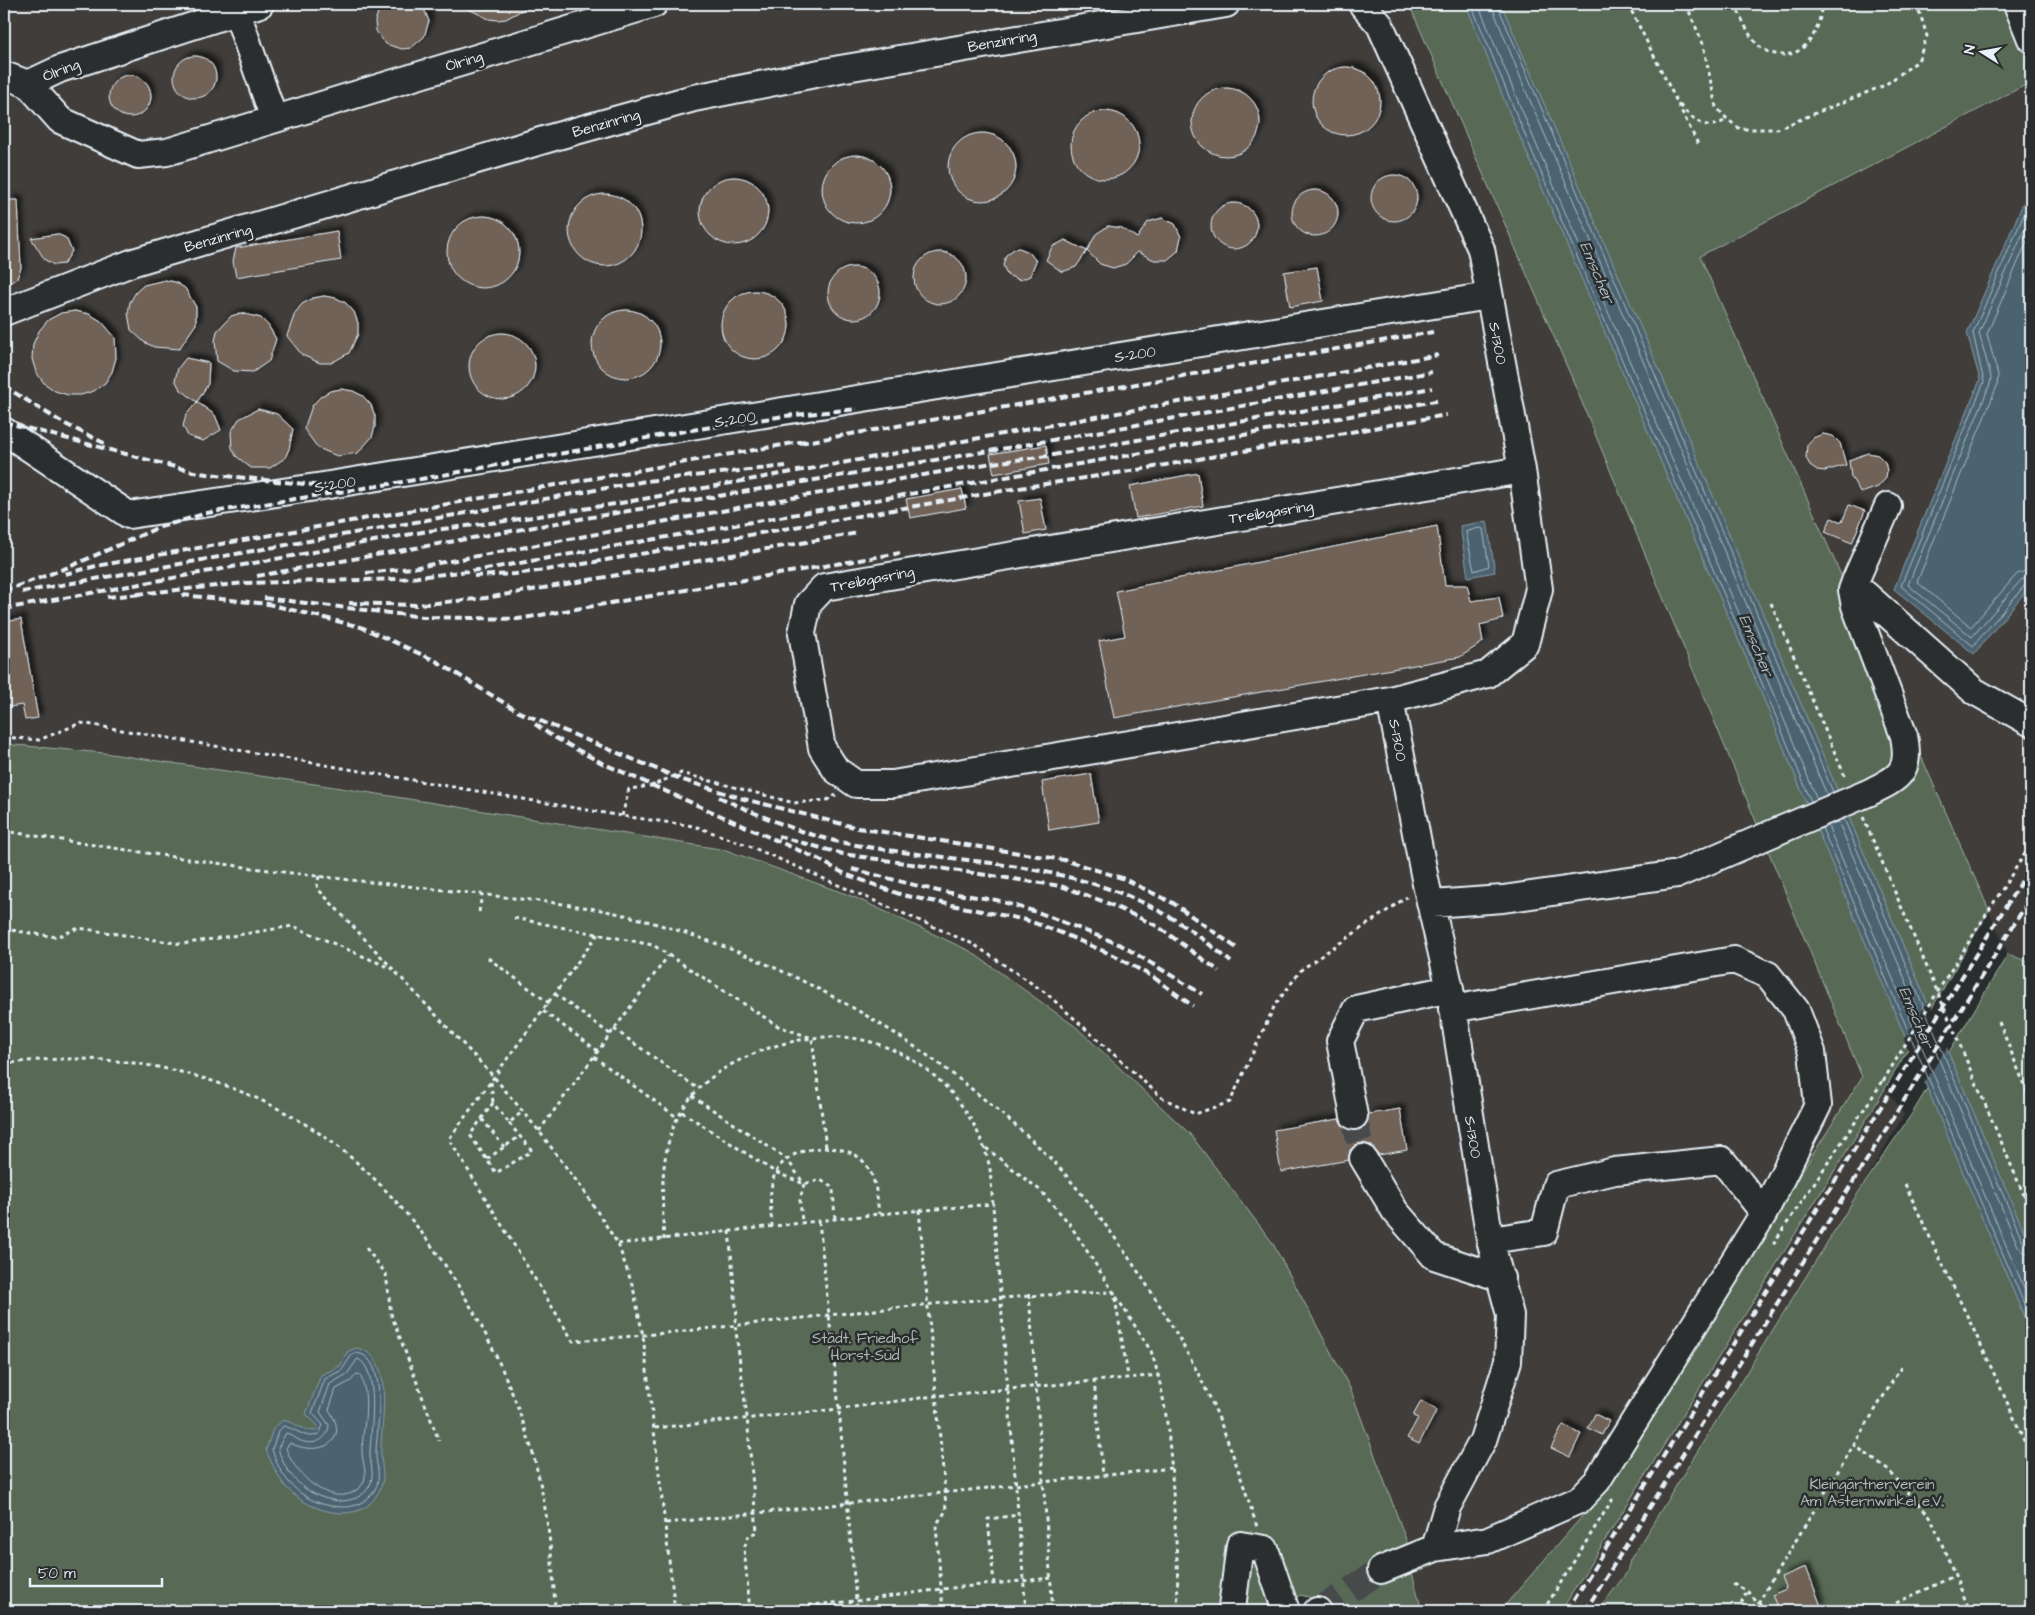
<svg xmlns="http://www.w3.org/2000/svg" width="2035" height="1615" viewBox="0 0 2035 1615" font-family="'Architects Daughter',sans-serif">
<defs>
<filter id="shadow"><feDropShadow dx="4.5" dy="-4.5" stdDeviation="2.5" flood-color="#0009"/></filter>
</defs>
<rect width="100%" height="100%" fill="#2a2d2e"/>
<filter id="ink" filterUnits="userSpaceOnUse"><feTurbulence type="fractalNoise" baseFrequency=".02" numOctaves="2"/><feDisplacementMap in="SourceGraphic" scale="10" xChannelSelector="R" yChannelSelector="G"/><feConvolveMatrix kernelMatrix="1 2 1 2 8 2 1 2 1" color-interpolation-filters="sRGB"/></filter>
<g filter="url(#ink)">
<!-- built -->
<path fill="#3f3d3b" d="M4,4H1409L1571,376L1863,1077L1585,1513L1500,1611H1422L1411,1569L1189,1134L1076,1027L970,951L854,897L726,850L328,786L104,753L4,744Z
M2031,82V963L2008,954L1700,256Z
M1886,1087L1904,1115L1856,1196L1630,1560L1627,1572L1598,1611H1561Z"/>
<!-- green -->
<path fill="#586a55" stroke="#a0aea6" d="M1409,4H2006L2031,66V82L1700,256L1989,910L1879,1099L1561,1611H1500L1585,1513L1862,1077L1571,376Z
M4,744L104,753L328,786L726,850L854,897L970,951L1076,1027L1190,1134L1272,1242L1350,1388L1408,1545L1411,1569L1422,1611H1318L1316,1599L1300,1595L1279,1611H4Z
M2008,954L2031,963V1611H1598L1627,1572L1630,1560L1856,1196L1913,1112Z"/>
<!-- water -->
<path fill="#4c6470" stroke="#8a9ca6" d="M1466,4H1501L1686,432L2031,1248V1333L1820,836L1757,683L1507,107Z
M2031,185V585L1974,654L1894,589L1980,380L1967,333Z
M1487,521L1495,572L1468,577L1460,526Z
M356,1348C397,1354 380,1425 381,1453C381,1468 387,1478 378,1493C360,1528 306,1511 286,1487C277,1476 271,1462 266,1450L273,1429L283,1420C296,1423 303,1431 316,1431L318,1426L306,1414L321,1375L340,1366L347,1352Z"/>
<!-- pier -->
<path fill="#2a2d2e" d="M1929,1000L1948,1046L1923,1085L1904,1039Z"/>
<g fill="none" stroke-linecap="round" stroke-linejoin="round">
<!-- shore -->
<path stroke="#aab9c2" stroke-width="1" d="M1471,4C1579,272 1702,534 1811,801
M1478,4C1586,271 1708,532 1817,799
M1491,4L1525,89L1676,437L1827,795
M1497,4L1833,792
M2031,198L1973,333L1984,382L1901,586L1973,646L2025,585L2031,583
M2031,215L1979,333L1991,377L1990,384L1908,585L1972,637L2021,580L2031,576
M2031,232L1987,334L1998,375L1997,386L1917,582L1971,627L2017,574L2031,569
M1480,528L1483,529L1489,566L1474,571L1466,532Z
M1844,819L2024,1244L2031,1248
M1838,821L2018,1246L2024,1252L2031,1254
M1828,826L2031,1304
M1822,828L2031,1320
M357,1353C389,1357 377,1429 376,1450C375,1465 383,1476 374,1491C368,1501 354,1508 342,1507C307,1506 281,1483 272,1449L278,1432L283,1426C296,1428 306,1441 319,1434L323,1425L312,1413L325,1379L342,1370L351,1356Z
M358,1359C380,1369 371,1430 370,1450C369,1463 376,1474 369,1487C363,1497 351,1501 340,1501C310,1499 286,1478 278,1448L286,1433C292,1434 295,1439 301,1441C314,1446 328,1440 329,1425L320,1412L330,1384L347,1374Z
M357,1374L360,1375C371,1399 363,1426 362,1451C362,1462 369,1476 362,1485C336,1514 294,1475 286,1448L290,1443C318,1457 352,1443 329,1410L336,1389L351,1381Z"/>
</g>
<!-- building -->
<path fill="#716258" stroke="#e8f1f8" filter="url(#shadow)" d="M381,4H422L429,21L424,37L411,48L402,49L386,44L376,31L375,21Z
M458,4H533L506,19L498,20L489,19Z
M174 77a21 21 0 1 1 42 0a21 21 0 1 1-42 0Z
M1312 101a34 34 0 1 1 68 0a34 34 0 1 1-68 0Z
M109 96a21 21 0 1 1 42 0a21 21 0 1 1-42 0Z
M1192 122a34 34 0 1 1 68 0a34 34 0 1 1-68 0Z
M1071 145a34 34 0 1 1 68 0a34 34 0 1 1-68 0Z
M948 167a34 34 0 1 1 68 0a34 34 0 1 1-68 0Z
M822 189a34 34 0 1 1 68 0a34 34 0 1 1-68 0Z
M1371 198a23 23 0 1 1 46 0a23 23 0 1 1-46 0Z
M700 211a34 34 0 1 1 68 0a34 34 0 1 1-68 0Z
M1292 213a23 23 0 1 1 46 0a23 23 0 1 1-46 0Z
M569 230a36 36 0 1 1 72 0a36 36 0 1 1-72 0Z
M10,200H18L21,268L17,278L4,287V252L9,251L6,234Z
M1211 226a23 23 0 1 1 46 0a23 23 0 1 1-46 0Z
M447 252a36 36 0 1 1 72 0a36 36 0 1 1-72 0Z
M1162,218L1175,224L1181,237L1178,251L1167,260H1154L1138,252L1126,264L1113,268L1100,264L1087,251L1096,234L1108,226L1122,228L1137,238L1148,222Z
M337,231L341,260L236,277L233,261L236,248Z
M57,234L66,238L72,251L64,264L54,265L45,260L31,238Z
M1065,240L1087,251L1076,267L1062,272L1046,260L1052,247Z
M1019,248L1029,252L1036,261L1030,276L1020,280L1007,275L1003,265L1006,255L1014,249Z
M914 278a26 26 0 1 1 52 0a26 26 0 1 1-52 0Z
M828 293a26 26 0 1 1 52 0a26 26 0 1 1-52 0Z
M1317,267L1323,301L1290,307L1284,272Z
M165,280L175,282L185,288L196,307V324L179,349L154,347L144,342L131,330L128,313L130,302L136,292L144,285Z
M721 325a34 34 0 1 1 68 0a34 34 0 1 1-68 0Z
M324,296L336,298L346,303L354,312L358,323V334L349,353L331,363H320L302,355L287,336L295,313L302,304L313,298Z
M592 344a34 34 0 1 1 68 0a34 34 0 1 1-68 0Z
M75,311L89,314L101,321L115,337L116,358L112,372L105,383L94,391L81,395H68L55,391L44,383L36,372L32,359L33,344L39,331L48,320L61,313Z
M241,313L261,318L268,325L276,339L269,361L253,372L234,371L217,361L215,341L217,331L231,316Z
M469 366a33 33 0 1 1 66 0a33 33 0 1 1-66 0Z
M186,358L209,363L208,384L197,402L180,389L175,380L178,368Z
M341,389L353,391L363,396L371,405L375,416V427L372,437L358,453L337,456L318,448L304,429L312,406L320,397L330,391Z
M197,402L215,415L221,430L203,441L188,436L183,426L186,415Z
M258,409L277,414L293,429L289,449L285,458L270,468H251L236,456L232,448L231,432L239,419Z
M1823,434L1833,436L1840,443L1846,465L1825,471L1817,470L1810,465L1806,458L1807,445L1813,438Z
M1046,445L1049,464L994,474L990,454Z
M1868,453L1878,455L1885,462L1887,471L1886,478L1878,487L1861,493L1851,477L1849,460Z
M1198,473L1203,506L1136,518L1130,486Z
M962,489L966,508L910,518L906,499Z
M1040,498L1046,530L1025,534L1019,501Z
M1849,505L1865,511L1852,543L1825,532L1831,518L1842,522Z
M1437,526L1445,585H1467L1471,601L1499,597L1503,619L1480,625L1483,642L1460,657L1114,718L1099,641L1125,636L1116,591Z
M21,619L38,718L25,720L22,705L4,708V622Z
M1091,774L1099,822L1049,830L1042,782Z
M1400,1109L1407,1150L1379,1155L1371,1145L1362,1143L1355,1145L1350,1150L1349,1160L1281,1172L1274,1130L1339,1119L1343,1126L1349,1130L1356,1131L1364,1127L1369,1114Z
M1421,1401L1437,1410L1419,1444L1407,1438L1418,1418L1413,1416Z
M1595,1414L1609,1421L1602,1435L1588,1428Z
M1563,1425L1581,1434L1570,1457L1551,1448Z
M1806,1567L1821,1606L1809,1611H1779L1772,1595L1786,1589L1781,1577Z"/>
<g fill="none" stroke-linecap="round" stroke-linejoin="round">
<!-- minor-tunnel -->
<path stroke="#464a4c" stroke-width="26" stroke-dasharray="26 13" stroke-linecap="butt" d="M1354,1116L1363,1158
M1318,1611L1381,1570"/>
<!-- minor casing -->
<g stroke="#e8f1f8" stroke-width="30">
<path id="minor" d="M234,4L274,119
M1362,4L1380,25L1481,249L1522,470L1539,589L1525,644L1488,674L1390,700L1426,884L1450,989L1490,1240L1510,1315L1508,1361L1483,1440L1447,1507L1435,1548
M2017,4L2031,39
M4,75L28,84L60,120L138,155L167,152L654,4
M28,84L60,69L260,4
M4,312L134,262L554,137L694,98L840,69L1226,4
M4,431L129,515L323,486L1489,296
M1852,590L1865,594L1974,691L2031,723
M1390,700L893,784H856L836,770L822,748L802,633L808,604L824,587L1522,470
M1868,793C1899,778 1911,773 1904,736L1855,606L1852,590L1856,579L1888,506
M1432,904L1503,899L1678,874L1778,831
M1354,1116L1340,1041L1356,1009L1450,989
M1363,1158L1395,1211L1434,1256L1501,1278
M1490,1240L1544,1232L1556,1185L1615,1171L1722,1160L1764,1213
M1381,1570L1435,1548L1488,1540L1579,1500L1597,1481L1764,1213L1818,1105L1812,1052L1796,1010L1768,975L1734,960L1452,1009
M1232,1608L1240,1545L1265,1549L1286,1611
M1317,1611H1318"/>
</g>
<!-- path -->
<path stroke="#e8f1f8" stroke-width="3" stroke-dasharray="4 4" stroke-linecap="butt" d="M1628,4L1698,144
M1686,4L1703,44L1716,107L1727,119L1740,129H1777L1885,85L1918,61L1927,36L1917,4
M1735,4C1742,18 1749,40 1763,49C1797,69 1822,35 1821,4
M1680,105C1694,121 1707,133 1727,119
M1771,603L1846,779
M4,737L39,740L81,723L622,816L694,826L747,845L973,944L1046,993L1161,1097L1195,1114L1230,1102L1275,1005L1302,969L1407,897
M622,816L629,789L651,786L681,773L794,803L827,800L836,795
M1863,817L2031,1212
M4,831C119,849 234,867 351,880C407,886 464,892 521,899C559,903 599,908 636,918C762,952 878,1012 979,1095C1011,1121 1043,1148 1070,1180C1114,1232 1159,1300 1191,1360C1220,1413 1239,1470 1257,1527
M319,876L317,888L494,1077L539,1131L584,1191L618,1244L633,1287L643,1336L675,1611
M479,912L482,894
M514,918L653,945L778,1026L812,1038L826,1147
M4,929L56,937L79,928L182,944L293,926L388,967
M598,934L449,1139L573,1341C753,1328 932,1297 1114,1292L1128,1376
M488,958L549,1003
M1946,978L2031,844
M555,994L610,1034
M543,1011L598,1051
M1999,1022L2031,1101
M614,1029L697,1088
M594,1057L678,1118
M4,1064C111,1048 222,1070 313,1129C419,1198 499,1335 533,1454C547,1505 553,1558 555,1611
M491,1082L493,1103
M692,1096L787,1159L804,1184L800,1200L802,1222
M682,1112L775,1172L804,1184L820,1180L830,1185L833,1189L835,1219
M482,1119L504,1147
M509,1123L532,1151L496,1173L470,1135L493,1103L509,1123L523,1111
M539,1131L668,956
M986,1148L1041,1191L1069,1223L1151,1351C1168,1402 1171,1455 1174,1509C1176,1543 1179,1577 1177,1611
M487,1159L520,1136
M1905,1184C1947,1275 1992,1365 2031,1457
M919,1210L945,1492L946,1511L936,1525L943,1611
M819,1221L839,1409L857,1611
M772,1227C771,1209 768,1191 775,1174C787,1145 841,1140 862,1160C876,1174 877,1196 879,1214
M729,1231L737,1317L735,1324L747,1417L757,1532L749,1535L744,1548L750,1611
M664,1240C662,1200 659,1154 678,1117C696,1084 723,1066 758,1052C788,1040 826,1033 858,1039C923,1051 977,1105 990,1169L1026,1611
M618,1244L879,1214L994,1204
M1773,1244L1883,1081
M366,1248L386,1274L391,1314L439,1441
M1029,1294L1053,1611
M1094,1380L1103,1476
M655,1428L839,1409L935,1396L1159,1375
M1853,1444L1889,1471L1930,1516L1970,1611
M666,1523L1172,1468
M994,1584L988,1519L1019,1515
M1733,1584L1747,1591L1767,1611
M1758,1603L1903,1364
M1896,1603L1954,1576
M745,1611L856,1601L942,1589L1051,1578
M1543,1611L1614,1497
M1738,1611L1747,1591"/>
<!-- minor -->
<use href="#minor" stroke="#2a2d2e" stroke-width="26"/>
<!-- rail -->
<path stroke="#e8f1f8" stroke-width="4" stroke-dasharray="8 4" stroke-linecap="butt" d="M4,386L63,423L104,443
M4,422L198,473L323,486L356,484
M800,443L1433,332
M366,573L412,568L792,498L992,463L1047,456L1432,388
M65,574L96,566L805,441
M257,576L568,521L1013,447L1432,372
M474,576L515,574L560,568L1013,489L1143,469L1446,415
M4,591L69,567L157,528L207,513L421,479L685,431L785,416L857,409
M22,592L646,481L786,466
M137,594L246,583L401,579L486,569L1441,400
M182,595L268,604L361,627L436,661L519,712L683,780L744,799L858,828L1064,860L1122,878L1173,903L1238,949
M107,597L142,594
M264,598L423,617L518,619L900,553
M349,603L416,605L486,598L858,533
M4,609L428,531L513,520L621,503L1438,355
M535,724L552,736L602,763L816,858L845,874L902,895L1026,920L1059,932L1115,956L1153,977L1193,1006
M719,797C753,813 804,835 840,842C950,864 1071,858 1170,917C1192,930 1212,946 1231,962
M778,836L843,854L1061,886L1105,902L1157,926L1219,971
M852,869L938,891L996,900L1040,913L1121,945L1202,994
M1567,1611L2031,866
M1585,1611L2031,897"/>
<!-- minor-bridge casing -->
<g stroke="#e8f1f8" stroke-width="30" stroke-linecap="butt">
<path id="minor-bridge" d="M1778,831L1868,793"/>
</g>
<!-- path-bridge -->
<path stroke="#e8f1f8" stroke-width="3" stroke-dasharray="4 4" stroke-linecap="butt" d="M1883,1081L1946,978"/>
<!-- minor-bridge -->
<use href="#minor-bridge" stroke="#2a2d2e" stroke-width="26"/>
</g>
</g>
<g text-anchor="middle" stroke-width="5" stroke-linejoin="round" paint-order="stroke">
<!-- street labels -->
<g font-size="15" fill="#e8f1f8" stroke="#2a2d2e">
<text transform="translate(1002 41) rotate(-10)" y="5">Benzinring</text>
<text transform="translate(464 61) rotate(-17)" y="5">Ölring</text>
<text transform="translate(61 70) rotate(-21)" y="5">Ölring</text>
<text transform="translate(606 123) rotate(-16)" y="5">Benzinring</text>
<text transform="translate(218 238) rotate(-16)" y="5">Benzinring</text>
<text transform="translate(1498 343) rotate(79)" y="5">S-1300</text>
<text transform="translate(1135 354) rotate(-9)" y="5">S-200</text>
<text transform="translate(735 419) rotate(-9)" y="5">S-200</text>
<text transform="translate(335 484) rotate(-9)" y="5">S-200</text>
<text transform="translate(1271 512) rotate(-9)" y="5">Treibgasring</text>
<text transform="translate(872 579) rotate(-11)" y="5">Treibgasring</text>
<text transform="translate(1398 740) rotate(79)" y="5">S-1300</text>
<text transform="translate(1473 1137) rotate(81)" y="5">S-1300</text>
</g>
<!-- park labels -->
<g font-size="15" fill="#aebbb7" stroke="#2a2d2e">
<text x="865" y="1343">Städt. Friedhof<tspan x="865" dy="17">Horst-Süd</tspan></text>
<text x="1872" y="1489">Kleingärtnerverein<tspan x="1872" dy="17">Am Asternwinkel e.V.</tspan></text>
</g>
<!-- water labels -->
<g font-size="16" font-style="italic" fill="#aab9c2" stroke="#2a2d2e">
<text transform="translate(1598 272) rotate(67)" y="6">Emscher</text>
<text transform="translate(1757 645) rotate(67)" y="6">Emscher</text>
<text transform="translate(1917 1017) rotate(67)" y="6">Emscher</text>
</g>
</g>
<!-- margin -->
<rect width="2035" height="1615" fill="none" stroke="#2a2d2e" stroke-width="20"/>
<rect x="10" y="10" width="2015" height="1595" fill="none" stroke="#e8f1f8" stroke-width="2" filter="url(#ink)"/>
<!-- north arrow -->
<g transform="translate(1982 52) rotate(281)" stroke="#2a2d2e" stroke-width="4" paint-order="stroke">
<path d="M0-4L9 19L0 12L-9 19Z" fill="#e8f1f8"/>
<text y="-8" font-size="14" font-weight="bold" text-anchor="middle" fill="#e8f1f8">N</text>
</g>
<!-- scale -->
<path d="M30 1578v8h132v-8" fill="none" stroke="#e8f1f8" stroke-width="2.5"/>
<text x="38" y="1578" font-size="15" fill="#e8f1f8" stroke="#2a2d2e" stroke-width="4" paint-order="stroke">50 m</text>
</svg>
